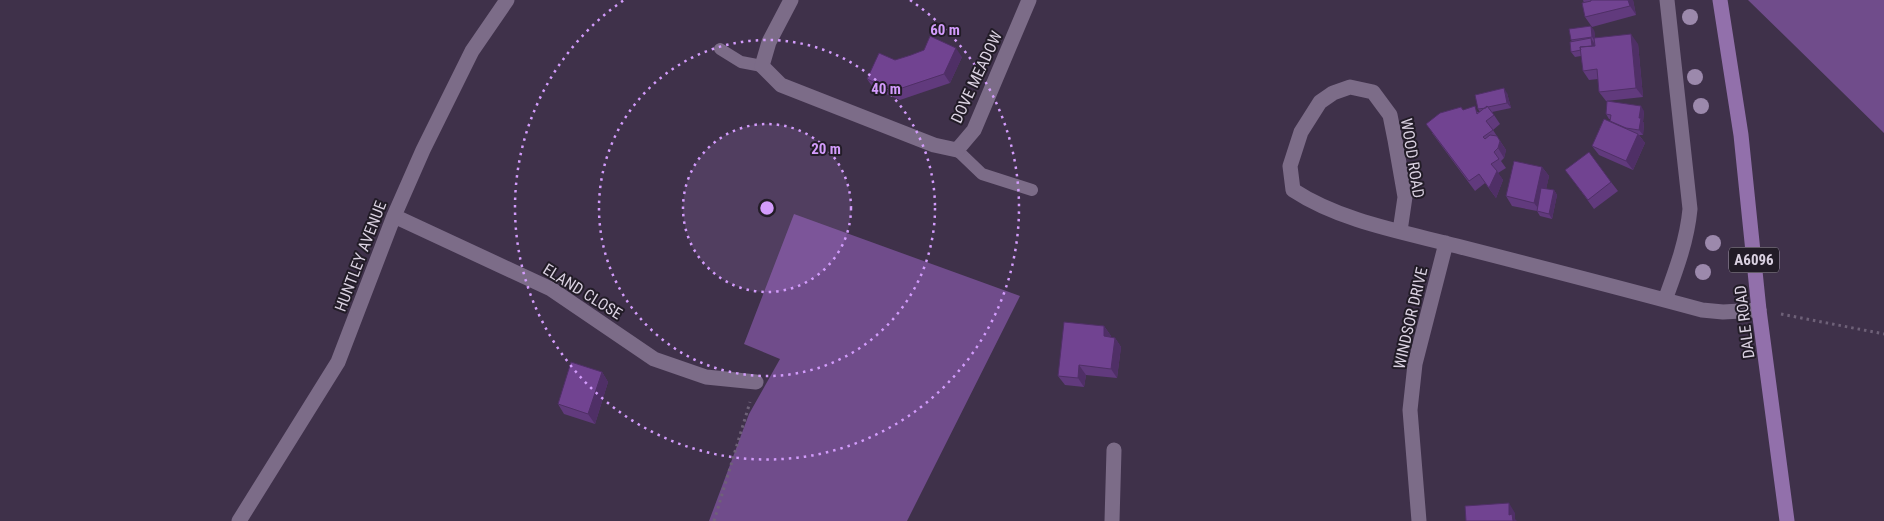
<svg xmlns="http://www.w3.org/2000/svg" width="1884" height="521" viewBox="0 0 1884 521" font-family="'Roboto Condensed',sans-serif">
<rect width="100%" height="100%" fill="#3f314a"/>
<!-- green -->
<path fill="#704c8b" d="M1748,0H1884V133Z
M794,214L1020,296L907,521H709L749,414L780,359L744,344Z"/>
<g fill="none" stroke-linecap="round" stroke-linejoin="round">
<!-- path -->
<path stroke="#6e6178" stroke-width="3" stroke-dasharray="2.5 4" stroke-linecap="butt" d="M1781,314L1884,334
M714,521L750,402"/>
<!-- service -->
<path stroke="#7c6c88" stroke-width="12" d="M720,49L741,62L762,66
M957,150L982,174L1032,190"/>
<!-- minor -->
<path stroke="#7c6c88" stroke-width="15" d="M791,0L769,42L762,66L781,85L934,145L957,150L974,130L1029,0
M394,216L551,289L654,359L706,377L756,382
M1400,231L1405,197L1395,140L1390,115L1373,92L1350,87L1333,93L1320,102L1301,132L1290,166L1293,190C1340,221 1403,232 1457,246C1539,267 1621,288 1702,310L1723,312L1759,310
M1665,300C1676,270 1687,241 1690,209L1667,0
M239,521L338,362L394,216L423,150L472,51L507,0
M1112,521L1114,450
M1419,521L1410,410L1415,364L1446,243"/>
<!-- primary -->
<path stroke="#9270ab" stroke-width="15" d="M1720,0L1741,135L1759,310L1787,521"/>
</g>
<!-- trees -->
<g fill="#9c89ac">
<circle cx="1690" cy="17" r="8"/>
<circle cx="1695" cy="77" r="8"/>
<circle cx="1701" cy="106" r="8"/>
<circle cx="1713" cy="243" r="8"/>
<circle cx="1703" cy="272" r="8"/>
</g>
<!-- wall -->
<path fill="#613a7d" d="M1583,0H1633L1636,15L1592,27L1585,17L1584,3Z
M1594,30L1595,38L1638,44L1643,97L1606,101L1599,92L1598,79L1589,80L1583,71L1581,56L1575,57L1571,52L1572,41L1571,40Z
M962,57L950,83L900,100L874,89L867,79L895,60Z
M1507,93L1511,108L1492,112L1500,124L1493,130L1506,150L1504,158L1501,161L1506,168L1498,173L1503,180L1496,198L1485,183L1475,191L1432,133L1463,110L1479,112H1480L1478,109Z
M1644,111L1643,122L1644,123L1643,135H1639L1645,143L1633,170L1599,155L1592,146L1610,121V119H1609L1606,114Z
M1542,167L1549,176L1546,189L1554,190L1557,195L1552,219L1540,216L1537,211L1512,206L1506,196Z
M1572,179L1611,182L1618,191L1594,209Z
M1104,326L1111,336V337L1115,338L1121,347L1117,378L1086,375L1084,387L1065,385L1058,376Z
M602,372L608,382L595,424L564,414L558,404Z"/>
<!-- shaded-wall -->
<path fill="#4f2f66" d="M1628,0H1633L1636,15L1630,6Z
M1591,26L1594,30L1596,42L1592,37Z
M1631,34L1638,44L1643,97L1636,88Z
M1591,38L1594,43L1596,54L1592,49Z
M956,48L962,57L950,83L944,74Z
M1504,88L1507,93L1511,108L1507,103Z
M1641,106L1644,111L1643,122L1644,123L1643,135L1639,130V118Z
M1638,134L1645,143L1633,170L1626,161Z
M1500,141L1506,150L1504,158L1498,148Z
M1542,167L1549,176L1541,212L1534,203Z
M1497,171L1503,180L1496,198L1489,188Z
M1554,190L1557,195L1552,219L1549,214Z
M1104,326L1111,336L1110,346L1104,336Z
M1115,338L1121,347L1117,378L1111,369Z
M1079,365L1086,375L1084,387L1078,378Z
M602,372L608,382L595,424L588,414Z
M1509,503L1515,513V519L1517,521H1513L1509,515Z"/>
<!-- building -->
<path fill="#714391" stroke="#4f2f66" d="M1591,0H1628L1630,6L1585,17L1582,3L1591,1Z
M1591,26L1592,37L1571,40L1569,29Z
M1631,34L1636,88L1599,92L1597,69L1583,71L1580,47L1595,46L1594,38Z
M930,36L956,48L944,74L893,91L867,79L879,53L895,60L911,55L924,50Z
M1591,38L1592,46L1580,47L1581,50L1571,52L1570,42Z
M1504,88L1507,103L1488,107L1487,106L1486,108L1478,109L1475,95Z
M1607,101L1641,106L1639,118H1641L1639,130L1626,128L1610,121L1611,115L1606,114Z
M1475,106L1477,114L1487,106L1494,115L1486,121L1493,130L1483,137L1485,139L1490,135L1497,136L1500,141L1498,148L1494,152L1499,159L1491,164L1497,171L1489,188L1479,174L1469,181L1426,124L1440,113L1461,107L1463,110Z
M1604,119L1638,134L1626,161L1592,146Z
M1589,152L1611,182L1588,200L1565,170Z
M1514,161L1542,167L1534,203L1506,196Z
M1541,188L1554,190L1549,214L1537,211Z
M1064,322L1104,326V336L1115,338L1111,369L1079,365L1078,378L1058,376Z
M571,362L602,372L588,414L558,404Z
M1509,503V515L1512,514L1513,521H1466L1465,506Z"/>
<!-- distance rings -->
<circle cx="767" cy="208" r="84" fill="#d39cfc" fill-opacity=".12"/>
<g fill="none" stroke="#d39cfc" stroke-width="2.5" stroke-dasharray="2.5 5">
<circle cx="767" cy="208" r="84"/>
<circle cx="767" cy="208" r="168"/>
<path d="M910 0A252 252 0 1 1 624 0"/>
</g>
<g text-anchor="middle" stroke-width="4" stroke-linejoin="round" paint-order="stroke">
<!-- shield labels -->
<rect fill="#221c27" stroke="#a39ba9" stroke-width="1" x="1729" y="247.5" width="50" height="25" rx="4"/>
<g font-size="15" font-weight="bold" fill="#dad1e1">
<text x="1754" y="265">A6096</text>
</g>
<!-- street labels -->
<g font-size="16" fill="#dad1e1" stroke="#221c27">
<text transform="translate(976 77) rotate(-65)" y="6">DOVE MEADOW</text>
<text transform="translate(1413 158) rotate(81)" y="6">WOOD ROAD</text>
<text transform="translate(360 256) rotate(-69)" y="6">HUNTLEY AVENUE</text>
<text transform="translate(583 291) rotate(32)" y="6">ELAND CLOSE</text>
<text transform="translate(1410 318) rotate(-77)" y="6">WINDSOR DRIVE</text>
<text transform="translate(1744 322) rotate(-97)" y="6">DALE ROAD</text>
</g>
</g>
<circle cx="767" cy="208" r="8" fill="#d39cfc" stroke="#221c27" stroke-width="2.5"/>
<g font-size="15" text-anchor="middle" font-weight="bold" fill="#d39cfc" stroke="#221c27" stroke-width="4" stroke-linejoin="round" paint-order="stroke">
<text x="945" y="35">60 m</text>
<text x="886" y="94">40 m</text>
<text x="826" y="154">20 m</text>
</g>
</svg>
